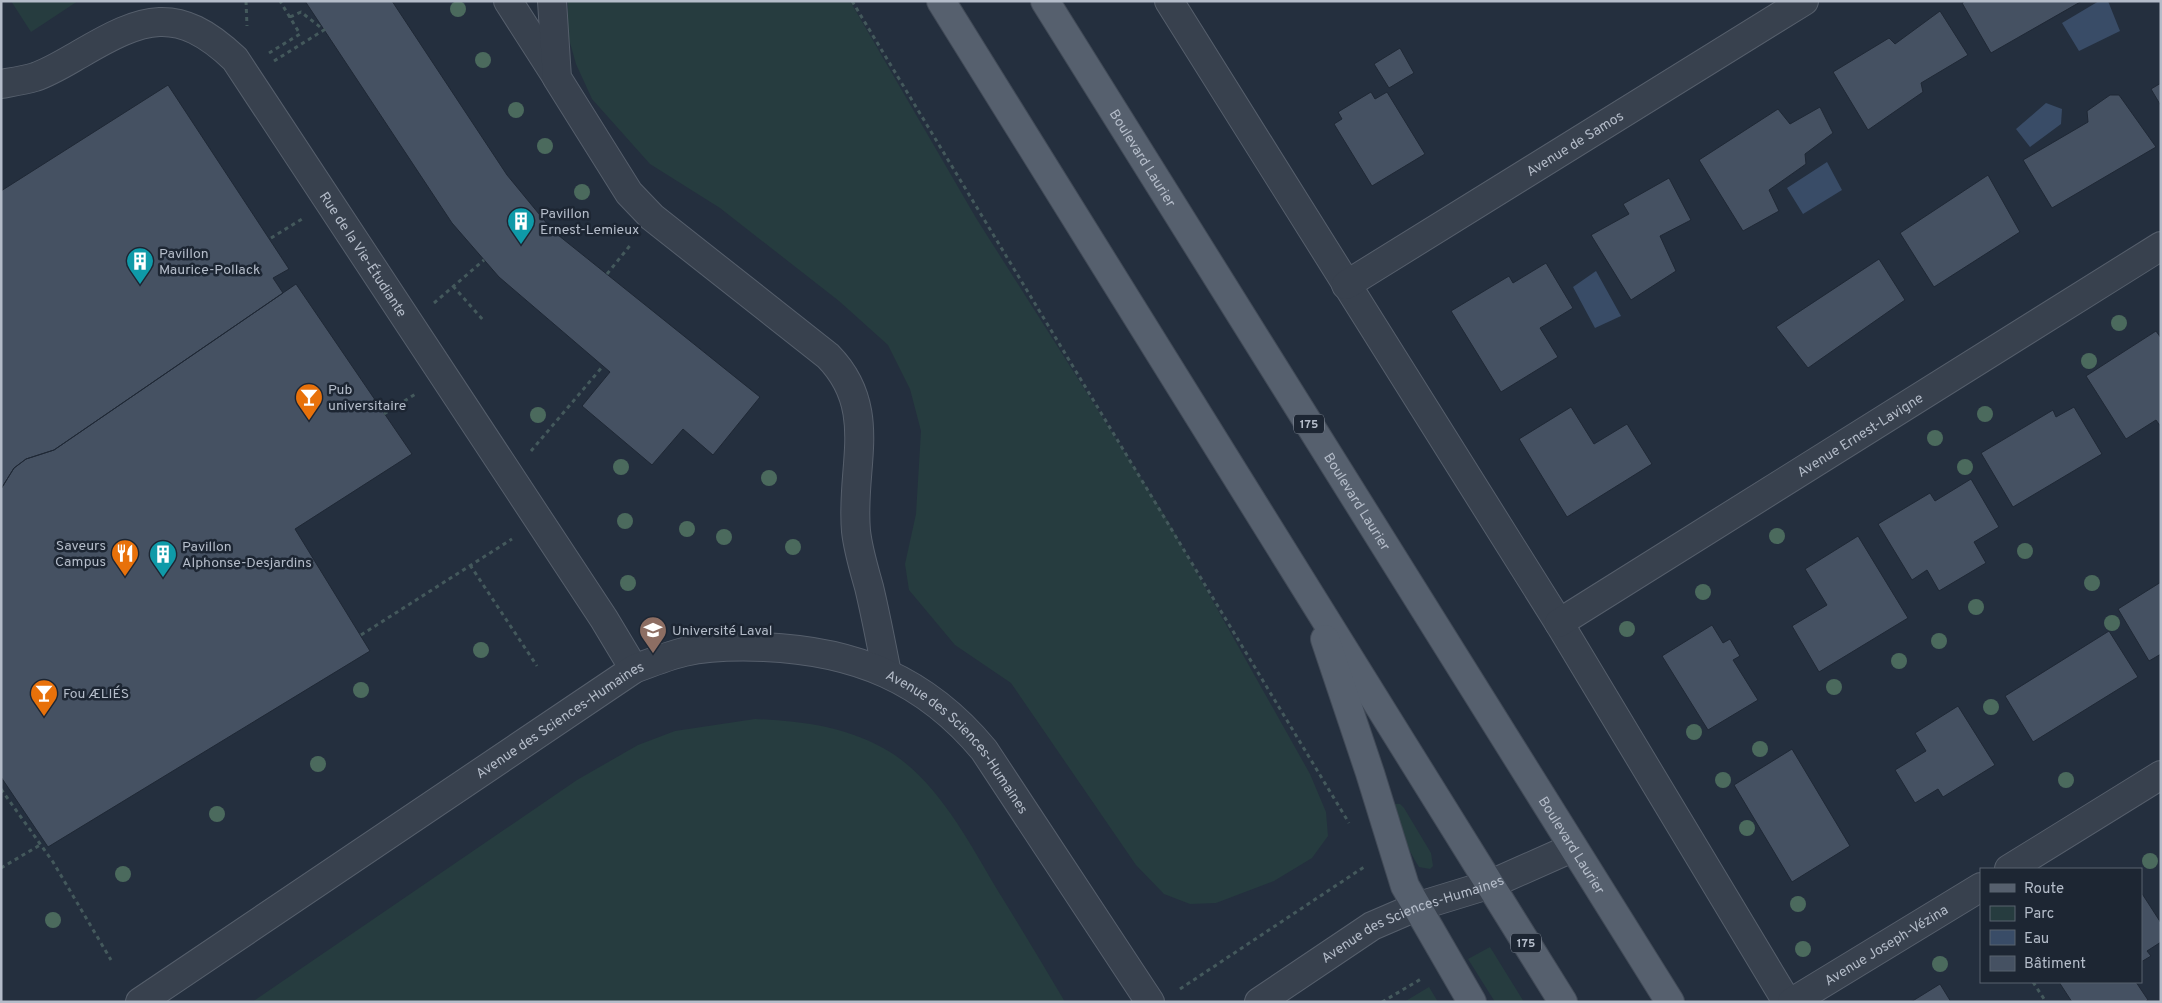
<svg xmlns="http://www.w3.org/2000/svg" width="2162" height="1003" viewBox="0 0 2162 1003" font-family="Overpass,sans-serif">
<rect width="100%" height="100%" fill="#242f3e"/>
<!-- green -->
<path fill="#263c3f" d="M11,1H78L31,32Z
M568,1H850L976,218L1165,516L1310,774L1326,812L1328,836L1312,858L1274,881L1216,903L1190,904L1164,894L1136,865L1011,683L955,645L909,590L905,564L916,514L921,431L910,389L888,345L839,301L720,208L650,164L592,99L576,64L567,32Z
M755,719C799,721 843,726 883,748C935,776 969,842 998,891C1021,928 1043,965 1065,1002H252L577,780L638,745L675,731Z
M1395,804H1400L1404,808L1431,853L1433,866L1430,869L1419,867C1408,849 1396,825 1395,804Z
M1490,947L1524,1002H1495L1468,959Z
M1429,987L1438,1002H1404Z"/>
<!-- water -->
<path fill="#394c67" d="M2099,1H2108L2120,31L2079,51L2062,23Z
M2046,103L2062,109L2061,124L2030,147L2016,129Z
M1827,162L1842,190L1803,214L1787,188Z
M1596,271L1621,316L1595,328L1573,287Z"/>
<!-- building -->
<path fill="#455162" stroke="#1f2835" d="M305,1H392L507,175L553,231L760,397L713,455L683,429L652,465L582,406L610,372L499,277L452,223Z
M1965,1H2082L1991,53L1962,3Z
M1940,11L1968,55L1921,83L1923,92L1868,130L1833,72L1889,38L1895,44Z
M1400,48L1414,73L1389,88L1374,64Z
M2161,83V106L2151,89Z
M168,85L289,269L273,278L283,293L54,450L26,459L14,468L1,489V191Z
M1371,92L1375,99L1387,92L1425,154L1372,186L1334,124L1342,119L1338,112Z
M2110,95H2119L2156,147L2052,208L2023,160L2088,122L2087,111Z
M1820,107L1833,133L1805,154L1806,164L1769,190L1779,211L1743,231L1699,160L1778,109L1790,124Z
M1988,175L2020,232L1934,287L1900,233Z
M1669,178L1691,220L1660,236L1676,271L1631,300L1591,235L1629,214L1623,204Z
M1879,259L1905,300L1808,368L1776,327Z
M1546,263L1573,308L1540,328L1558,357L1501,392L1451,311L1509,276L1513,283Z
M296,284L412,454L295,529L370,651L48,847L1,777V489L14,468L26,459L54,450Z
M2156,331L2161,338V427L2156,420L2126,439L2086,376Z
M1571,407L1594,444L1627,424L1652,464L1567,517L1519,439Z
M2074,407L2102,454L2013,507L1981,453L2053,410L2056,417Z
M1971,479L1999,527L1974,542L1986,563L1939,591L1927,570L1912,580L1878,524L1930,493L1935,501Z
M1858,536L1908,618L1819,672L1792,626L1827,605L1805,569Z
M2161,582V654L2149,661L2118,609Z
M1712,625L1723,643L1730,639L1740,656L1733,660L1758,700L1708,730L1662,656Z
M2109,631L2138,677L2033,742L2005,696Z
M1958,706L1995,765L1943,797L1938,789L1915,803L1895,770L1926,751L1915,733Z
M1792,749L1850,846L1792,882L1734,785Z
M2141,892L2161,923V942L2147,951L2151,956L2141,962Z
M2059,982H2136L2148,1000L2145,1002H2072Z
M1940,984L1951,1002H1911Z"/>
<g fill="none" stroke-linecap="round" stroke-linejoin="round">
<!-- minor casing -->
<g stroke="#565f6c" stroke-width="30">
<g id="minor">
<path d="M508,1L556,76"/>
<path d="M552,1L557,78L629,193L652,217L828,356C880,409 850,467 856,531C858,550 864,569 869,587C876,616 881,644 887,673"/>
<path d="M1169,1L1559,623L1787,1002"/>
<path id="s1" d="M1,84C12,82 25,80 35,77C50,72 66,62 80,54C143,17 177,4 235,59L604,619L634,669"/>
<path id="s2" d="M1346,285L1804,1"/>
<path id="s3" d="M1559,623L2161,246"/>
<path d="M2009,869L2161,775"/>
<path id="s4" d="M140,1002L634,669C650,663 667,656 684,652C710,646 738,646 764,647C855,651 925,679 984,750L1150,1002"/>
<path id="s5" d="M1259,1002L1372,926L1416,907L1491,884L1572,848"/>
<path id="s6" d="M1792,1002L1981,887"/>
</g>
</g>
<!-- major casing -->
<g stroke="#414a57" stroke-width="30">
<g id="major">
<path d="M941,1L1563,1002"/>
<path id="s7" d="M1045,1L1670,1002"/>
<path d="M1325,639L1370,773L1405,886L1472,1002"/>
</g>
</g>
<!-- path -->
<path stroke="#44595c" stroke-width="3" stroke-dasharray="4 4" stroke-linecap="butt" d="M246,1L247,26
M852,1L1349,823
M269,53L300,34L280,1
M274,61L324,30L301,12L290,17
M271,238L302,219
M607,274L632,243
M453,286L484,321
M434,303L484,260
M384,414L417,393
M531,451L603,366
M470,565L537,666
M361,635L512,539
M1,789L53,862L111,960
M1,868L40,845
M2033,982L2046,1002
M1180,989L1364,867
M1382,1002L1421,979"/>
<!-- minor -->
<use href="#minor" stroke="#38414e" stroke-width="28"/>
<!-- major -->
<use href="#major" stroke="#56606e" stroke-width="28"/>
</g>
<!-- trees -->
<g fill="#4b6a5d">
<circle cx="458" cy="9" r="8"/>
<circle cx="483" cy="60" r="8"/>
<circle cx="516" cy="110" r="8"/>
<circle cx="545" cy="146" r="8"/>
<circle cx="582" cy="192" r="8"/>
<circle cx="2119" cy="323" r="8"/>
<circle cx="2089" cy="361" r="8"/>
<circle cx="1985" cy="414" r="8"/>
<circle cx="538" cy="415" r="8"/>
<circle cx="1935" cy="438" r="8"/>
<circle cx="621" cy="467" r="8"/>
<circle cx="1965" cy="467" r="8"/>
<circle cx="769" cy="478" r="8"/>
<circle cx="625" cy="521" r="8"/>
<circle cx="687" cy="529" r="8"/>
<circle cx="1777" cy="536" r="8"/>
<circle cx="724" cy="537" r="8"/>
<circle cx="793" cy="547" r="8"/>
<circle cx="2025" cy="551" r="8"/>
<circle cx="628" cy="583" r="8"/>
<circle cx="2092" cy="583" r="8"/>
<circle cx="1703" cy="592" r="8"/>
<circle cx="1976" cy="607" r="8"/>
<circle cx="2112" cy="623" r="8"/>
<circle cx="1627" cy="629" r="8"/>
<circle cx="1939" cy="641" r="8"/>
<circle cx="481" cy="650" r="8"/>
<circle cx="1899" cy="661" r="8"/>
<circle cx="1834" cy="687" r="8"/>
<circle cx="361" cy="690" r="8"/>
<circle cx="1991" cy="707" r="8"/>
<circle cx="1694" cy="732" r="8"/>
<circle cx="1760" cy="749" r="8"/>
<circle cx="318" cy="764" r="8"/>
<circle cx="1723" cy="780" r="8"/>
<circle cx="2066" cy="780" r="8"/>
<circle cx="217" cy="814" r="8"/>
<circle cx="1747" cy="828" r="8"/>
<circle cx="2150" cy="861" r="8"/>
<circle cx="123" cy="874" r="8"/>
<circle cx="1798" cy="904" r="8"/>
<circle cx="53" cy="920" r="8"/>
<circle cx="1803" cy="949" r="8"/>
<circle cx="1940" cy="964" r="8"/>
</g>
<!-- icons -->
<defs>
<g id="building-pin" transform="scale(1.4375)"><path d="M0 17L-7.5 6A9.5 9.5 0 1 1 7.5 6Z" fill="#0f9aa8" stroke="#1d2633"/><path d="M-4-6H4V6H1V3H-1V6H-4ZM-2.5-4.3h1.7v1.8h-1.7ZM.8-4.3h1.7v1.8H.8ZM-2.5-1h1.7V.8h-1.7ZM.8-1h1.7V.8H.8Z" fill="#fff"/></g>
<g id="bar-pin" transform="scale(1.4375)"><path d="M0 17L-7.5 6A9.5 9.5 0 1 1 7.5 6Z" fill="#e8710a" stroke="#1d2633"/><path d="M-6-5H6L.8 .8V4.5H3.5V6h-7V4.5H-.8V.8Z" fill="#fff"/></g>
<g id="restaurant-pin" transform="scale(1.4375)"><path d="M0 17L-7.5 6A9.5 9.5 0 1 1 7.5 6Z" fill="#e8710a" stroke="#1d2633"/><path d="M-5-6h1v4h1v-4h1v4h1v-4h1v5L-1.5 .5V6h-2V.5L-5-1ZM5-6V6H3V1.5H1.5Q1.5-4 5-6Z" fill="#fff"/></g>
<g id="university-pin" transform="scale(1.4375)"><path d="M0 17L-7.5 6A9.5 9.5 0 1 1 7.5 6Z" fill="#8d6e63" stroke="#1d2633"/><path d="M0-5L7-2L0 1L-7-2ZM-4 1L0 2.5L4 1V4Q0 6-4 4Z" fill="#fff"/></g>
</defs>
<g fill-rule="evenodd">
<use href="#building-pin" x="521" y="221"/>
<use href="#building-pin" x="140" y="261"/>
<use href="#bar-pin" x="309" y="397"/>
<use href="#restaurant-pin" x="125" y="553"/>
<use href="#building-pin" x="163" y="554"/>
<use href="#university-pin" x="653" y="630"/>
<use href="#bar-pin" x="44" y="693"/>
</g>
<g text-anchor="middle" stroke-width="5" stroke-linejoin="round" paint-order="stroke">
<!-- shield labels -->
<g fill="#1d2633" stroke="#878f9c" stroke-width="1">
<rect x="1294" y="414.5" width="30" height="19" rx="4"/>
<rect x="1511" y="933.5" width="30" height="19" rx="4"/>
</g>
<g font-size="12" font-weight="bold" fill="#b4bcc9">
<text x="1309" y="428">175</text>
<text x="1526" y="947">175</text>
</g>
<!-- street labels -->
<g font-size="14" fill="#b4bcc9" stroke="#1d2633">
<text dy="5" stroke="none"><textPath href="#s2" startOffset="269">Avenue de Samos</textPath></text>
<text dy="5" stroke="none"><textPath href="#s7" startOffset="185">Boulevard Laurier</textPath></text>
<text dy="5" stroke="none"><textPath href="#s1" startOffset="492">Rue de la Vie-Étudiante</textPath></text>
<text dy="5" stroke="none"><textPath href="#s3" startOffset="355">Avenue Ernest-Lavigne</textPath></text>
<text dy="5" stroke="none"><textPath href="#s7" startOffset="590">Boulevard Laurier</textPath></text>
<text dy="5" stroke="none"><textPath href="#s4" startOffset="506">Avenue des Sciences-Humaines</textPath></text>
<text dy="5" stroke="none"><textPath href="#s4" startOffset="955">Avenue des Sciences-Humaines</textPath></text>
<text dy="5" stroke="none"><textPath href="#s7" startOffset="995">Boulevard Laurier</textPath></text>
<text dy="5" stroke="none"><textPath href="#s5" startOffset="176">Avenue des Sciences-Humaines</textPath></text>
<text dy="5" stroke="none"><textPath href="#s6" startOffset="110">Avenue Joseph-Vézina</textPath></text>
</g>
<!-- poi labels -->
<g font-size="14" fill="#b4bcc9" stroke="#1d2633" text-anchor="start">
<text x="540" y="218">Pavillon<tspan x="540" dy="16">Ernest-Lemieux</tspan></text>
<text x="159" y="258">Pavillon<tspan x="159" dy="16">Maurice-Pollack</tspan></text>
<text x="328" y="394">Pub<tspan x="328" dy="16">universitaire</tspan></text>
<text x="106" y="550" text-anchor="end">Saveurs<tspan x="106" dy="16">Campus</tspan></text>
<text x="182" y="551">Pavillon<tspan x="182" dy="16">Alphonse-Desjardins</tspan></text>
<text x="672" y="635">Université Laval</text>
<text x="63" y="698">Fou ÆLIÉS</text>
</g>
</g>
<!-- border -->
<rect width="2162" height="1003" fill="none" stroke="#b4bcc9" stroke-width="5"/>
<!-- legend -->
<rect x="1980" y="868" width="162" height="115" fill="#1d2633" stroke="#59626f"/>
<rect x="1990" y="884" width="25" height="8" fill="#56606e" stroke="#59626f"/>
<text x="2024" y="893" font-size="15" fill="#b4bcc9">Route</text>
<rect x="1990" y="906" width="25" height="15" fill="#263c3f" stroke="#59626f"/>
<text x="2024" y="918" font-size="15" fill="#b4bcc9">Parc</text>
<rect x="1990" y="930" width="25" height="15" fill="#394c67" stroke="#59626f"/>
<text x="2024" y="943" font-size="15" fill="#b4bcc9">Eau</text>
<rect x="1990" y="956" width="25" height="15" fill="#455162" stroke="#59626f"/>
<text x="2024" y="968" font-size="15" fill="#b4bcc9">Bâtiment</text>
</svg>
